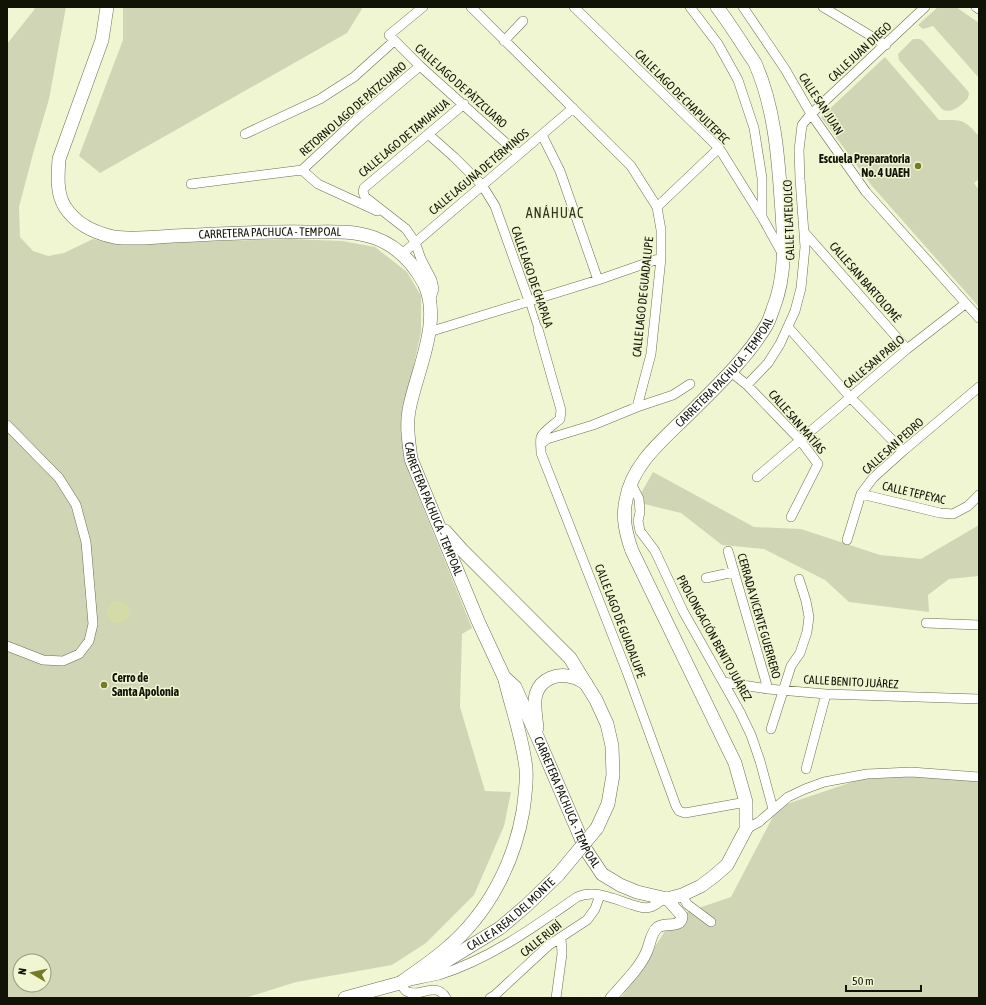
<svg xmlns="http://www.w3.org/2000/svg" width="986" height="1005" viewBox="0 0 986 1005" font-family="'Asap Condensed',sans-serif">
<rect width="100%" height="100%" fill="#f0f5d2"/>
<!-- green -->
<path fill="#d0d5b5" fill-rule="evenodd" d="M35,7H66L49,99L34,150L19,207L20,237L33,251L48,256L64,253L93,239L115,244L290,239L342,241L375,247L407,272L421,296V332L404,410L403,452L411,478L472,628L462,634L460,707L485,791L511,792L504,826L474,895L426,943L392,965L296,982L245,998H7V44L34,10ZM20,961H44V985H20Z
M123,7H363L347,33L100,173L79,156L123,40Z
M938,7H956L979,23V78L933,26L923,29L918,25Z
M913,39H920L923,41L967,90L969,93L968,98C962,105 951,115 942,109L899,60L898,54Z
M885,57L939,120C962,120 963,118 979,136V179L974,183L979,190V307L872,186L821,117Z
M653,472L754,527L801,529L880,555L921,559L979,525V576L949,579L928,595L929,612L849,602L825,580L764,549L722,545L681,513L636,502Z
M949,774L979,779V998H621L675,916L731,897L778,807L867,777Z"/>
<!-- building -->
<path fill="#d5dba7" d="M107 612a11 11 0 1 1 22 0a11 11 0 1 1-22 0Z"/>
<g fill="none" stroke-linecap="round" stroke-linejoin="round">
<!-- pedestrian casing -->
<g stroke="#6b6f51" stroke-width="8">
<path id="pedestrian" d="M529,301L538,329"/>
</g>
<!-- minor casing -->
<g stroke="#6b6f51" stroke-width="10">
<path id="minor" d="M423,7L389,35L420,66L518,154
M471,7L631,166L657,207L661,230V258L651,354L637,407
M574,7L719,148L762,217L782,253
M690,7L718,44L738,80L754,128L762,178V217
M743,7L785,69L811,114L866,192L979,318
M823,7L886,45
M976,7L979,9
M504,41L523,21
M245,134L320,99L354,77L394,41
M428,134L454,157L482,185L495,206L529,301
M542,135L560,171L598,280
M302,170L358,118L420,66
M302,170L318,184L377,211
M191,184L302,170
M657,207L719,148
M804,232L907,349
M402,254L573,108
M430,301L434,289L432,280L421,259L415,242L406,229L365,197L363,192L364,188L464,104
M788,327L851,398L903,451
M538,329L561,410L560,419C556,423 542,432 541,437C540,442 541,448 541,453L627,672L676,806L679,811L685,813L746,802
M429,332L598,280L661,258
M731,372L747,385L800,440L818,464L791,517
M747,385L768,363L780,344L795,311L801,288L805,247L800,179L799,150L802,125L811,114L925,7
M7,425L59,478L76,505L86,542L93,624L89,641L79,654L63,661L43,660L7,646
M541,444L547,439L593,425L637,407L673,395L690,384
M757,477L907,349L965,304
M631,483L639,499L640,512L638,521L640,531L655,551L683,611L740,712L751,735L760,761L773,809
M861,494L940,513L953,514L968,506L979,495
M847,540L861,494L873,478L903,451L979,387
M728,551L768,689
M706,578L734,572
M926,623L979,625
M723,682L768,689L826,694L979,699
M771,729L791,666L800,653L807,632L809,617L806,601L799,579
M806,769L826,694
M746,829L759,822L788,797L805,789L824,782L867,774L911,772L979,777
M682,895L687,904L711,922
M446,998C436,980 418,999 406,991C403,989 402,985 400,983C413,980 426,978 439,975C490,959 534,927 577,897C595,889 614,899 633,905C639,907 645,909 651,907C656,905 660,902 664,898
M490,998L495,995L549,945L587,920L595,909L600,895
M556,998L562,954L561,937"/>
</g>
<!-- tertiary casing -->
<g stroke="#6b6f51" stroke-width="12">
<path id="tertiary" d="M611,998C624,983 640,968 647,951C650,944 651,933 657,928C664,921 681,930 682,916L667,899"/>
</g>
<!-- secondary casing -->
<g stroke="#6b6f51" stroke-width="14">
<g id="secondary">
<path id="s1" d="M107,7L102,40L59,159C58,174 56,193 65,207C76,224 95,233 114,237C133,240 154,237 173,236C218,234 262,231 307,232C329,232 353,230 375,238C397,246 413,263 424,283C443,321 416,372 409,410C406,427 409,443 411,459L478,621L504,677L515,687L537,736L586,850L602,874L620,885L637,892L667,899L682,895L701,886L713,877L727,865L746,829V802L735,763L632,551C626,534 622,518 626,500C632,463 666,437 691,412C718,385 746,359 766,326C769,321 771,315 773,309C787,274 784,237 781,199C778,154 774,106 755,63C752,58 748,53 745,48C736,34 727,20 717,7"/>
<path d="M445,531L462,550L570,658L596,700L607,724L612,746L613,775L608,804L597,828"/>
<path d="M537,728C536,717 533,704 536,694C541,678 558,673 572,677C577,678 582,681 586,684"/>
<path id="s2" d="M425,972L438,966L500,928L527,905L558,875"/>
<path d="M400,983C416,972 432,961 446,949C488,914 514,863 523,811C525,797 527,782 526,769C523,739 512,709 505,680"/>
<path d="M345,998L400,983L407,980"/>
</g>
</g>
<!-- pedestrian -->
<use href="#pedestrian" stroke="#fff" stroke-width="7"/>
<!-- minor -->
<use href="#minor" stroke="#fff" stroke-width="9"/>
<!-- tertiary -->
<use href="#tertiary" stroke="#fff" stroke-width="11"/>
<!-- secondary -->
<use href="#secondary" stroke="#fff" stroke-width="13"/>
<!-- secondary-bridge casing -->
<g stroke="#6b6f51" stroke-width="14" stroke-linecap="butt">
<path id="secondary-bridge" d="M558,875L597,828"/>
</g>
<!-- secondary-bridge -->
<use href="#secondary-bridge" stroke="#fff" stroke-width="13"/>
</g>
<!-- markers -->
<g fill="#757b25" stroke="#f0f5d2" stroke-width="1.5">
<circle cx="918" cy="166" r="4"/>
<circle cx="104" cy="685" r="4"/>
</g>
<g text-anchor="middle" stroke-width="3" stroke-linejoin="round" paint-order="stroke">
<!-- street labels -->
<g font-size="12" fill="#121307" stroke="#f0f5d2">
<text transform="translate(860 52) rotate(-43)" y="4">CALLE JUAN DIEGO</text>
<text transform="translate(461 86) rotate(42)" y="4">CALLE LAGO DE PÁTZCUARO</text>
<text transform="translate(682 97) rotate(45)" y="4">CALLE LAGO DE CHAPULTEPEC</text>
<text transform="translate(821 104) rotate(57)" y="4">CALLE SAN JUAN</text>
<text transform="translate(353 109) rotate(-41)" y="4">RETORNO LAGO DE PÁTZCUARO</text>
<text transform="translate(404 138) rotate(-40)" y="4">CALLE LAGO DE TAMIAHUA</text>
<text transform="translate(479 172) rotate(-40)" y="4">CALLE LAGUNA DE TÉRMINOS</text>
<text transform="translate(789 220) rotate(-92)" y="4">CALLE TLATELOLCO</text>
<text dy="4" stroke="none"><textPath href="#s1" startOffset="424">CARRETERA PACHUCA - TEMPOAL</textPath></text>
<text transform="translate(532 277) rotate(71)" y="4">CALLE LAGO DE CHAPALA</text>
<text transform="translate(865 282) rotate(49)" y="4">CALLE SAN BARTOLOMÉ</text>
<text transform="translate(643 297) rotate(-84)" y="4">CALLE LAGO DE GUADALUPE</text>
<text transform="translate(874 362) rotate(-40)" y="4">CALLE SAN PABLO</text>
<text dy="4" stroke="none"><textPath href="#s1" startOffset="1936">CARRETERA PACHUCA - TEMPOAL</textPath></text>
<text transform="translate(797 422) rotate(49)" y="4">CALLE SAN MATÍAS</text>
<text transform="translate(893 446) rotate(-42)" y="4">CALLE SAN PEDRO</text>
<text transform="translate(914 493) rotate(13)" y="4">CALLE TEPEYAC</text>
<text dy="4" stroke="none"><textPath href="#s1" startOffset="832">CARRETERA PACHUCA - TEMPOAL</textPath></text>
<text transform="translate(759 616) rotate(74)" y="4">CERRADA VICENTE GUERRERO</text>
<text transform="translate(620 621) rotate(69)" y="4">CALLE LAGO DE GUADALUPE</text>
<text transform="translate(714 638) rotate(61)" y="4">PROLONGACIÓN BENITO JUÁREZ</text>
<text transform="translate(851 682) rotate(3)" y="4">CALLE BENITO JUÁREZ</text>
<text dy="4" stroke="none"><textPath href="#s1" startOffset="1156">CARRETERA PACHUCA - TEMPOAL</textPath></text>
<text dy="4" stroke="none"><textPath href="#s2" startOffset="104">CALLE A REAL DEL MONTE</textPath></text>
<text transform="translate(541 939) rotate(-39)" y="4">CALLE RUBÍ</text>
</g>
<!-- poi labels -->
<g font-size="12" font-weight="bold" fill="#121307" stroke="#f0f5d2" text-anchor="end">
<text x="910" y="163">Escuela Preparatoria<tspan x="910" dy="14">No. 4 UAEH</tspan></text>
<text x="112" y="682" text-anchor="start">Cerro de<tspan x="112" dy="14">Santa Apolonia</tspan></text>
</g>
<!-- quarter labels -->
<g font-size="14" letter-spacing="1" fill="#313418" stroke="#f0f5d2">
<text x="555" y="218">ANÁHUAC</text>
</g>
</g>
<!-- border -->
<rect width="986" height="1005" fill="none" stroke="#121307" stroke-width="16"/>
<!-- north arrow -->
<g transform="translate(32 973) rotate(279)"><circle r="19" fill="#f0f5d2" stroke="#979b81"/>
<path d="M0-3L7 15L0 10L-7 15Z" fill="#757b25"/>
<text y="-6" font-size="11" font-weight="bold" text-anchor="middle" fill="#121307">N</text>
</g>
<!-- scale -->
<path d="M846 985v6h75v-6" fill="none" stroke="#121307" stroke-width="2"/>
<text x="852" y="985" font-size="12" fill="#121307" stroke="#f0f5d2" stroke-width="3" paint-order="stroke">50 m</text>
</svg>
